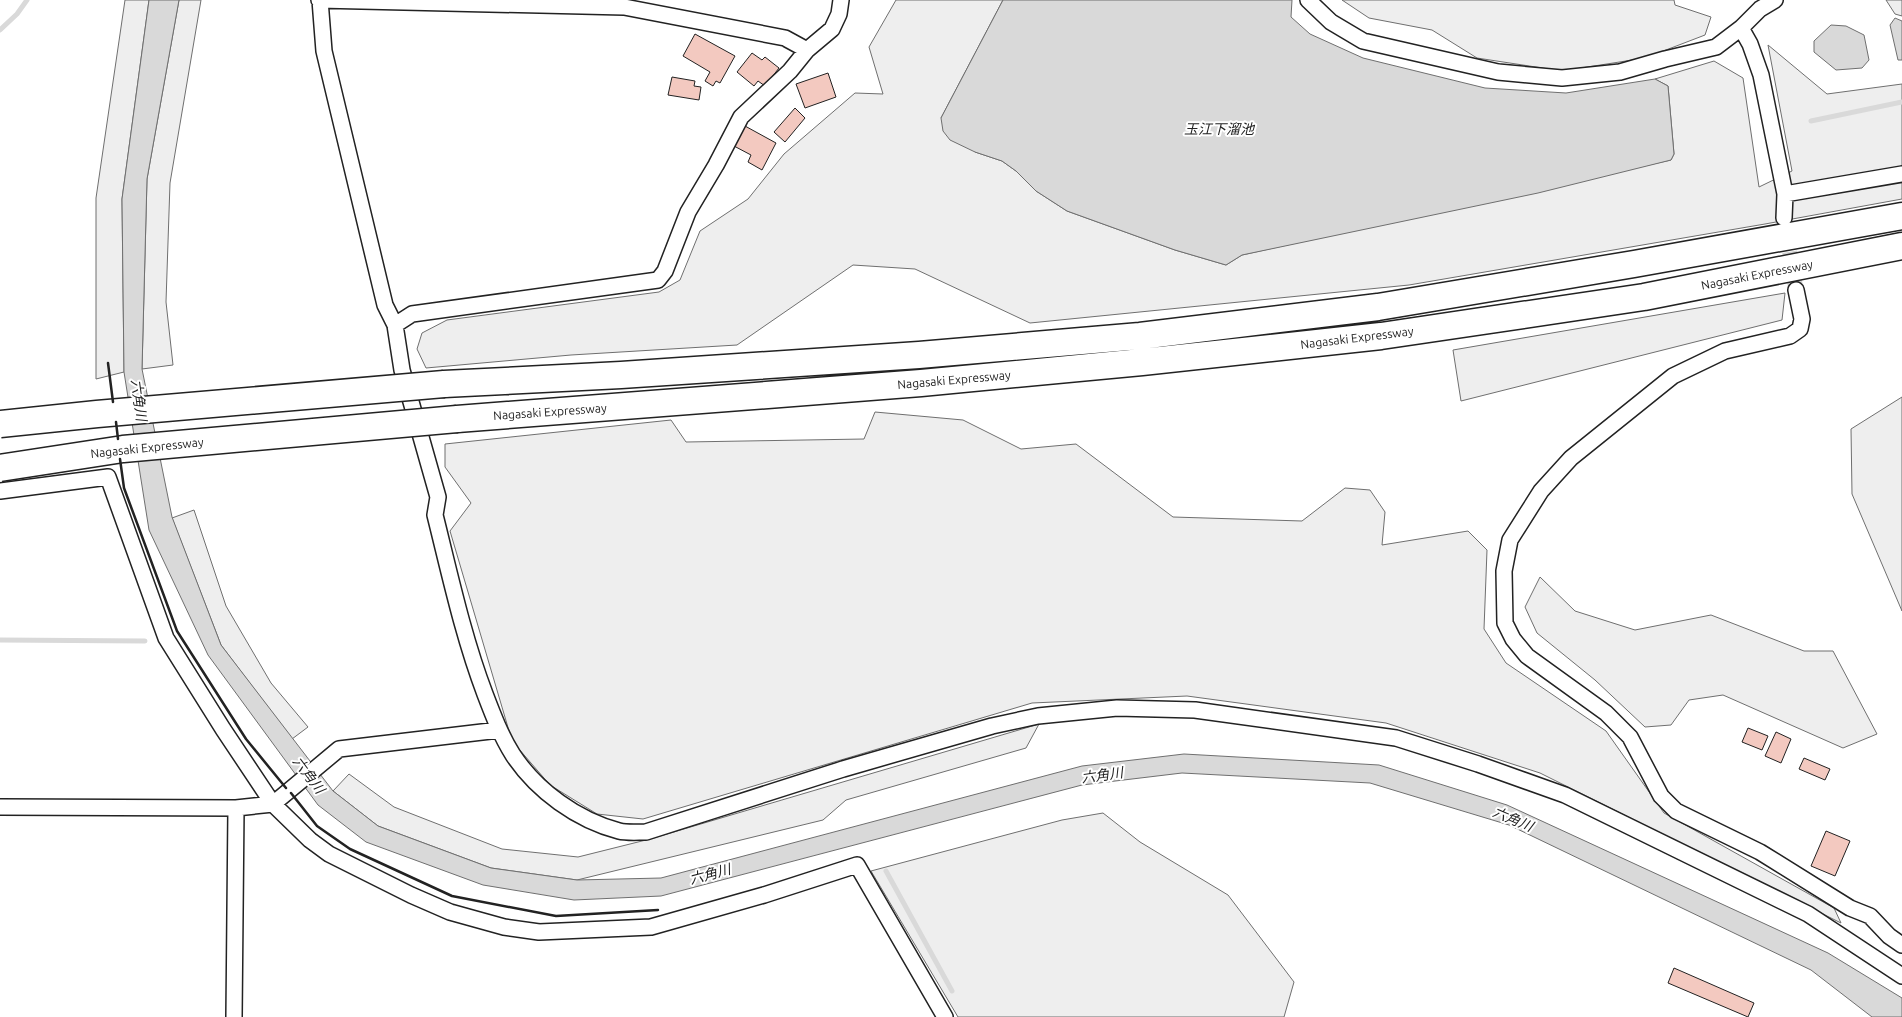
<svg xmlns="http://www.w3.org/2000/svg" width="1902" height="1017" viewBox="0 0 1902 1017" font-family="Ubuntu,'Noto Sans JP',sans-serif">
<rect width="100%" height="100%" fill="#fff"/>
<!-- green -->
<path fill="#eee" stroke="#6f6f6f" d="M125,0H149L122,199L124,372L96,379V198Z
M179,0H201L170,183L166,302L173,365L142,369L147,179Z
M896,0H1003L941,118L975,152L1002,161L1016,171L1036,191L1067,211L1175,250L1226,265L1242,255L1671,160L1674,154L1668,86L1655,79L1714,61L1743,78L1759,187L1792,171L1768,45L1827,94L1902,84V199L1765,224L1409,285L1030,323L915,269L853,265L737,345L571,355L426,368L417,349L422,333L447,320L659,292L680,280L700,231L748,199L784,154L855,93L883,94L869,47Z
M1342,0H1674L1675,5L1711,17L1705,35L1645,58L1562,71L1477,58L1432,30L1369,18Z
M1886,0H1902V16L1895,14Z
M1785,293L1782,320L1461,401L1453,350Z
M1902,397V611L1852,494L1851,429Z
M875,412L963,420L1021,449L1076,444L1173,517L1302,521L1345,488L1370,490L1385,512L1382,545L1468,531L1487,550L1484,629L1506,663L1606,731L1664,813L1834,908L1841,923L1540,773L1386,723L1187,696L1032,703L643,819L597,814L550,785L512,741L450,531L471,503L445,467V444L671,420L686,442L864,439Z
M194,510L226,606L271,683L308,727L292,739L221,645L172,518Z
M1540,577L1575,611L1635,630L1711,615L1804,651H1833L1877,734L1843,748L1723,695L1689,700L1671,725L1645,727L1595,680L1537,633L1525,607Z
M1039,724L1026,748L846,800L823,820L577,880L491,868L378,826L333,791L349,774L394,807L502,849L578,857L650,839Z
M1103,813L1140,842L1228,895L1294,982L1284,1017H958L871,871L1062,820Z"/>
<!-- water -->
<path fill="#d9d9d9" stroke="#6f6f6f" d="M149,0H179L147,179L142,369L172,517L221,645L333,791L378,826L491,868L577,880L661,878L1082,766L1184,754L1379,765L1507,805L1828,953L1902,998V1017H1872L1811,970L1509,825L1370,783L1182,773L1082,785L661,896L574,900L483,885L366,842L318,805L208,655L149,530L124,372L122,199Z
M1003,0H1292L1291,17L1310,34L1363,58L1485,88L1566,93L1655,79L1668,86L1674,154L1671,160L1538,193L1242,255L1226,265L1175,250L1067,211L1036,191L1016,171L1002,161L975,152L950,140L943,131L941,118Z
M1895,18L1902,21V60H1898L1890,25Z
M1831,25L1846,26L1864,35L1869,60L1862,68L1836,70L1814,52V41Z"/>
<g fill="none" stroke-linecap="round" stroke-linejoin="round">
<!-- stream -->
<path stroke="#d9d9d9" stroke-width="5" d="M0,30L17,14L27,0
M1811,121L1902,102
M0,640L145,641
M886,871L952,991"/>
</g>
<!-- building -->
<path fill="#f3c9c0" stroke="#222" d="M695,34L735,56L720,83L716,81L713,86L705,81L710,72L683,56Z
M752,53L762,60L765,57L779,68L765,86L758,81L754,86L737,72Z
M828,73L836,97L805,108L796,84Z
M672,77L695,81L694,86L701,87L699,100L668,95Z
M795,108L805,118L785,142L774,132Z
M745,126L776,143L762,170L748,162L751,155L734,146Z
M1748,728L1768,736L1762,750L1742,742Z
M1776,732L1791,739L1781,763L1765,756Z
M1804,758L1830,769L1825,780L1799,769Z
M1826,831L1850,841L1835,876L1811,866Z
M1674,968L1754,1003L1748,1017L1668,983Z"/>
<g fill="none" stroke-linecap="round" stroke-linejoin="round">
<!-- street-tunnel -->
<path stroke="#d3d3d3" stroke-width="15" stroke-dasharray="15 8" stroke-linecap="butt" d="M1786,229L1796,290"/>
<!-- street casing -->
<g stroke="#222" stroke-width="18">
<path id="street" d="M319,0L624,7L785,38L807,50
M320,0L324,51L385,305L395,325L402,370L438,497L435,515C450,575 463,636 485,694C493,715 501,736 513,755C537,791 577,820 619,831C627,833 637,832 646,832L843,769L992,726L1038,716L1117,708L1195,710L1396,738L1478,764L1565,795L1808,914L1902,976
M1308,0L1331,22L1363,41L1498,72L1562,78L1620,72L1665,59L1716,47L1741,28L1760,9L1775,0
M1741,28L1750,44L1761,75L1785,194L1784,218
M1785,194L1902,174
M1796,290L1802,319L1800,329L1790,336L1725,351L1673,376L1571,458L1541,491L1510,540L1504,571L1505,623L1513,639L1527,656L1606,713L1630,737L1661,796L1676,811L1760,852L1850,908L1870,916L1889,936L1902,945
M395,325L412,314L658,280L665,271L688,212L716,165L741,117L790,71L807,50L832,29L839,14L841,0
M0,491L108,477L166,638L223,729L273,804L310,840L329,854L411,895L450,912L504,927L539,932L651,927L764,895L857,865L945,1017
M0,807L236,808L273,804L339,749L499,730
M234,1017L236,808"/>
</g>
<!-- highway casing -->
<g stroke="#222" stroke-width="29">
<path id="highway" d="M444,384L621,375L919,355L1140,336L1378,307L1634,264L1902,216
M457,419L921,383L1142,362L1381,336L1644,297L1902,246"/>
</g>
<!-- street -->
<use href="#street" stroke="#fff" stroke-width="15"/>
<!-- highway -->
<use href="#highway" stroke="#fff" stroke-width="26"/>
<!-- highway-bridge casing -->
<g stroke="#222" stroke-width="29" stroke-linecap="butt">
<path id="highway-bridge" d="M0,424L97,414L444,384
M0,468L123,449L457,419"/>
</g>
<!-- highway-bridge -->
<use href="#highway-bridge" stroke="#fff" stroke-width="26"/>
<!-- wall -->
<path stroke="#222" stroke-width="2.5" d="M108,363L113,402
M116,422L118,439
M120,459L124,488L177,631L246,739L286,788
M291,793L317,826L350,849L452,896L556,916L658,910"/>
</g>
<g text-anchor="middle" stroke-width="4" stroke-linejoin="round" paint-order="stroke">
<!-- street labels -->
<g font-size="12" fill="#222" stroke="#fff">
<text transform="translate(1757 275) rotate(-11)" y="4">Nagasaki Expressway</text>
<text transform="translate(1357 338) rotate(-7)" y="4">Nagasaki Expressway</text>
<text transform="translate(954 380) rotate(-5)" y="4">Nagasaki Expressway</text>
<text transform="translate(550 412) rotate(-4)" y="4">Nagasaki Expressway</text>
<text transform="translate(147 448) rotate(-6)" y="4">Nagasaki Expressway</text>
</g>
<!-- water labels -->
<g font-size="14" font-style="italic" fill="#222" stroke="#fff">
<text x="1219" y="134">玉江下溜池</text>
<text transform="translate(139 400) rotate(82)" y="5">六角川</text>
<text transform="translate(309 775) rotate(53)" y="5">六角川</text>
<text transform="translate(1102 775) rotate(-8)" y="5">六角川</text>
<text transform="translate(1513 819) rotate(23)" y="5">六角川</text>
<text transform="translate(710 874) rotate(-15)" y="5">六角川</text>
</g>
</g>
</svg>
